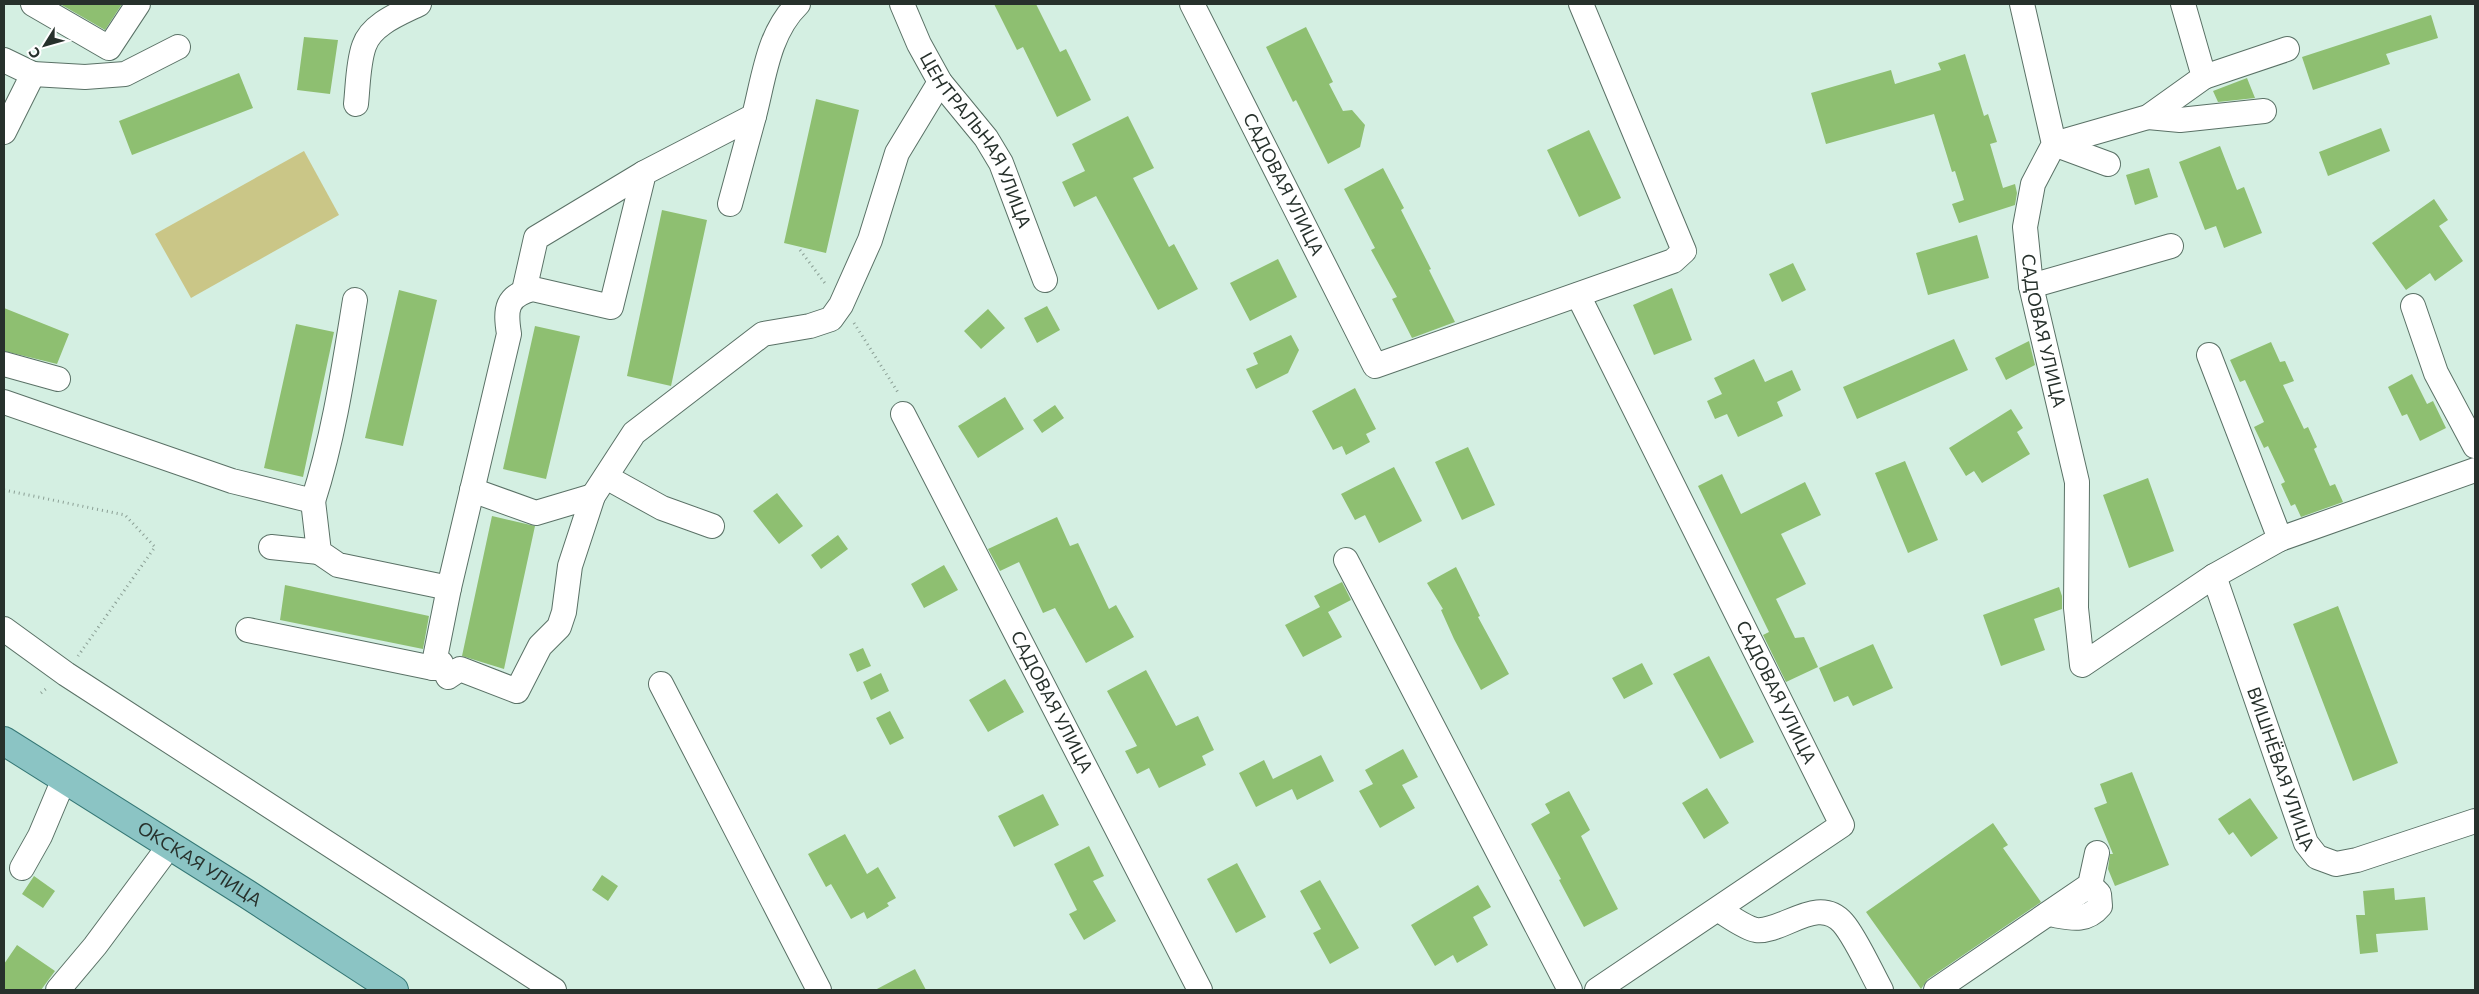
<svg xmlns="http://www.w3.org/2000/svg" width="2479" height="994" viewBox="0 0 2479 994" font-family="Commissioner,sans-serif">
<rect width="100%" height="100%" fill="#d4efe2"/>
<!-- green -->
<path fill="#cac687" d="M304,151L339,215L191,298L155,234Z"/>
<!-- building -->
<path fill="#8ebf71" d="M60,4H122L105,30Z
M994,4H1036L1060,52L1066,49L1091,100L1057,117L1023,47L1017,50Z
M2431,15L2438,38L2386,54L2390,64L2313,90L2302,57Z
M1306,27L1333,82L1329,84L1343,111L1352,110L1365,125L1360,147L1328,164L1296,100L1293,102L1266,47Z
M304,37L338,40L330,94L297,90Z
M1965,54L1984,116L1988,114L1997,142L1990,144L2003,188L2015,184L2017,193L2015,205L1959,223L1952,204L1964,200L1955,171L1952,172L1934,114L1826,144L1811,93L1891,70L1895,84L1941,70L1938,63Z
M239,73L253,108L132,155L119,121Z
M2247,78L2255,98L2218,102L2213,91Z
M816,99L859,110L826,253L784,243Z
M1128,116L1154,168L1133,178L1169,247L1174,244L1198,289L1158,310L1096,196L1074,207L1062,182L1085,171L1072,144Z
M2381,128L2390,151L2328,176L2319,152Z
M1589,130L1621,198L1579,217L1547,150Z
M2220,146L2237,190L2244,187L2262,233L2224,248L2216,226L2205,230L2179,162Z
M1383,168L1404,208L1401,210L1431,269L1429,270L1455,322L1412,338L1392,299L1397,297L1371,250L1375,248L1344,189Z
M2149,168L2158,197L2135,205L2126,175Z
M2434,199L2448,220L2439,226L2463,261L2435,281L2430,273L2406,290L2372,243Z
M662,210L707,220L671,386L627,376Z
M1977,235L1989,278L1928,295L1916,253Z
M1278,259L1297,297L1250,321L1230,283Z
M1793,263L1806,290L1782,302L1769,274Z
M1672,288L1692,340L1654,355L1633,305Z
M399,290L437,300L403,446L365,438Z
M1047,306L1060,330L1037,343L1024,318Z
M4,308L69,334L57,364L4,351Z
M988,309L1005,328L981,349L964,331Z
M296,324L334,332L303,477L264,468Z
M535,326L580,336L546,479L503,469Z
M1291,335L1299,350L1288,373L1256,389L1246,369L1258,364L1253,353Z
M1954,339L1968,370L1857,419L1843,387Z
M2029,341L2035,365L2006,380L1995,358Z
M2271,342L2280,362L2285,361L2294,381L2283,385L2304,429L2308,427L2317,447L2314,449L2330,486L2335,484L2343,502L2301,517L2295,504L2291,506L2281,484L2285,482L2268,446L2264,448L2254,427L2264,422L2245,380L2240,382L2230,360Z
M1754,359L1765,382L1792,370L1801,390L1777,402L1783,416L1738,437L1727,414L1715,419L1707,401L1722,394L1714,378Z
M2412,374L2427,404L2433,401L2446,428L2420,441L2407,414L2402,416L2388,387Z
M1355,388L1376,429L1366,434L1370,442L1346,455L1342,446L1333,450L1312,411Z
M1005,397L1024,429L978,458L958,426Z
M1055,405L1064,418L1042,433L1033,420Z
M2011,409L2023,428L2017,432L2030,454L1982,483L1974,471L1966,476L1949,448Z
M1468,447L1495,505L1462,520L1435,462Z
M1905,461L1938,540L1908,553L1875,473Z
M1394,467L1422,521L1379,543L1365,515L1355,520L1341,494Z
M1722,474L1741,514L1805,482L1821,515L1781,534L1806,584L1776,599L1795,638L1804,637L1818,667L1786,682L1763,635L1769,632L1698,486Z
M2148,478L2174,551L2129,568L2103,495Z
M777,493L803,526L779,544L753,511Z
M492,516L535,526L504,669L462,656Z
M1057,517L1070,546L1078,543L1109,609L1116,605L1134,637L1086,663L1055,608L1043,613L1019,562L1000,571L988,549Z
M838,535L848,549L821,569L811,555Z
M944,565L958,590L924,608L911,584Z
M1456,567L1480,616L1478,617L1509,674L1481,690L1454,639L1441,610L1443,609L1427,583Z
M1342,582L1351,600L1328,612L1342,637L1303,657L1285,625L1320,607L1314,596Z
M285,585L429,616L423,649L280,620Z
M2059,587L2062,596V609L2034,619L2045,650L2001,666L1983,615Z
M2338,606L2398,763L2353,781L2293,624Z
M1873,644L1893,688L1853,706L1848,696L1834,702L1819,668Z
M863,648L871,666L857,672L849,654Z
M1709,656L1754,742L1720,759L1673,674Z
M1642,663L1653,684L1624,699L1612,678Z
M1146,670L1176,726L1198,716L1214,750L1202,756L1206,765L1159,788L1149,768L1137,774L1125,751L1137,746L1107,691Z
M881,673L889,691L871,700L863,682Z
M1005,679L1024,712L988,732L969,700Z
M890,711L904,738L890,745L876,718Z
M1403,749L1418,777L1402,785L1415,808L1380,828L1359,791L1373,784L1365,770Z
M1321,755L1334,781L1297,800L1292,789L1256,807L1239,773L1264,760L1273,779Z
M2132,772L2169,865L2115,886L2108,869L2110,854H2113L2094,808L2107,803L2100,784Z
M1707,788L1729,823L1704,839L1682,803Z
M1569,791L1590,830L1581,836L1618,909L1584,927L1559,880L1561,879L1531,824L1550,813L1545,804Z
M1043,794L1059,825L1014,847L998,816Z
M2250,798L2278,838L2251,857L2233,832L2229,835L2218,819Z
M1993,823L2008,845L2003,848L2041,902L1928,979L1921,989L1866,912Z
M845,834L867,874L878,867L896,898L887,903L889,906L867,919L864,912L851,919L831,884L826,887L808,854Z
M1089,846L1104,876L1093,881L1116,921L1084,940L1069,914L1077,910L1054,864Z
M1237,863L1266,917L1236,933L1207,879Z
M602,875L618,886L608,901L592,890Z
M34,876L55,891L43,908L22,894Z
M1320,880L1359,948L1330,964L1313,933L1321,929L1300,891Z
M1478,885L1491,907L1473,917L1488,945L1457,963L1453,955L1435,966L1411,925Z
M2394,888L2395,900L2425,897L2428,930L2376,934L2378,952L2360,954L2356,915H2365L2363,891Z
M17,945L55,971L41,990H4V964Z
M915,969L926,990H875Z"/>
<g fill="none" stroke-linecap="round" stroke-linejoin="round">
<!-- minor casing -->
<g stroke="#5a7166" stroke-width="26">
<g id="minor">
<path d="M33,4L109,48L138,4"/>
<path id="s1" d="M902,4L919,44L940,82L986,138L1001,163L1045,280"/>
<path id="s2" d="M1192,4L1375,366L1673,261L1684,251L1581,4"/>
<path id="s3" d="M2022,4L2054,144L2033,184L2025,227L2031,286L2077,482L2076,608L2082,665L2214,576L2280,539L2475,470"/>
<path d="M4,60L33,74L4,132"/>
<path d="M33,74L85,77L125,74L178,47"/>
<path d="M2204,77L2287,49"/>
<path d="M356,104C358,85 358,63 364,46C371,24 401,13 419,4"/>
<path d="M2148,117L2180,120L2264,111"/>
<path d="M2054,144L2148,117L2204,77L2183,4"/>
<path d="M2054,144L2108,164"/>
<path d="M730,204L754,116"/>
<path d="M2031,286L2171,246"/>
<path d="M524,291L536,238L644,173"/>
<path id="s4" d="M1578,295L1842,825L1597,990"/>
<path d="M2413,306L2436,373L2475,446"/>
<path d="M2209,355L2280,539"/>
<path d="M4,364L58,379"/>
<path d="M4,402L232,481L313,501L319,552L338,565L449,588L509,334C505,309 506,296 533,289L611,307L644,173L754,116C764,78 768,33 798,4"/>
<path id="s5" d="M903,414L1200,990"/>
<path d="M606,477L662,508L712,526"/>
<path d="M472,490L536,513L593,496"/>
<path d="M313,501C334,436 344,367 355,300"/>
<path d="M271,547L319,552"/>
<path d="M1346,560L1570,990"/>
<path id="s6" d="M2214,576L2306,843L2317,857L2336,864L2357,860L2475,821"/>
<path d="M449,588L433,668L441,663L448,677L460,669L517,691L540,646L559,627L564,612L570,566L593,496L634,433L763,334L810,326L831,319L841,305L870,240L897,153L940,82"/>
<path d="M4,629L66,674L554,990"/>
<path d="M248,630L433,668"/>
<path d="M661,684L819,990"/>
<path d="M22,868L40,836L64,779"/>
<path d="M1719,910C1729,916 1745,928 1756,930C1783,933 1818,894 1843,923C1856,938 1871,972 1881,990"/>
<path d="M2048,914C2068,917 2085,924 2100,906L2099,894L2090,885"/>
<path d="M58,990L95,946L170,845"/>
<path d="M1936,990L2090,885L2097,853"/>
</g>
</g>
<!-- major casing -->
<g stroke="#357775" stroke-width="30">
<g id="major">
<path id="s7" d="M4,741L247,894L394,990"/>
</g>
</g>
<!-- path -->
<path stroke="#8b9f95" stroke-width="3" stroke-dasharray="1 4" stroke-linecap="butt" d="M800,250L827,286
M854,323L899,394
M4,490L125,515L155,547L78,656
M41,693L48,687"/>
<!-- minor -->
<use href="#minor" stroke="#fff" stroke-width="24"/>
<!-- major -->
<use href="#major" stroke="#8bc4c4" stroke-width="28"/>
</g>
<g text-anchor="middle" stroke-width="5" stroke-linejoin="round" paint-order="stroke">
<!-- street labels -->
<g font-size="18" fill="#27312c" stroke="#fff">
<text dy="6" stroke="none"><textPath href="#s1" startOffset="156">ЦЕНТРАЛЬНАЯ УЛИЦА</textPath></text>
<text dy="6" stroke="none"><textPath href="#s2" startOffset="202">САДОВАЯ УЛИЦА</textPath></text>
<text dy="6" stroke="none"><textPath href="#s3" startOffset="338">САДОВАЯ УЛИЦА</textPath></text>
<text dy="6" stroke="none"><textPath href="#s4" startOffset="444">САДОВАЯ УЛИЦА</textPath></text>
<text dy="6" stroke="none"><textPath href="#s5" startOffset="324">САДОВАЯ УЛИЦА</textPath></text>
<text dy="6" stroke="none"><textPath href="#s6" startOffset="204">ВИШНЁВАЯ УЛИЦА</textPath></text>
<text dy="6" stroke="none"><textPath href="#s7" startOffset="231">ОКСКАЯ УЛИЦА</textPath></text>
</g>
</g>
<!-- border -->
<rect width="2479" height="994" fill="none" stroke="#27312c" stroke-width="10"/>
<!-- north arrow -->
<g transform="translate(45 45) rotate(233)" stroke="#ffffff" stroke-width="4" paint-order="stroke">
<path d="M0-4L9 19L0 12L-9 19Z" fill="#27312c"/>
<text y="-8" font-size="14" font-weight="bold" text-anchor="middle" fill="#27312c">С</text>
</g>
</svg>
